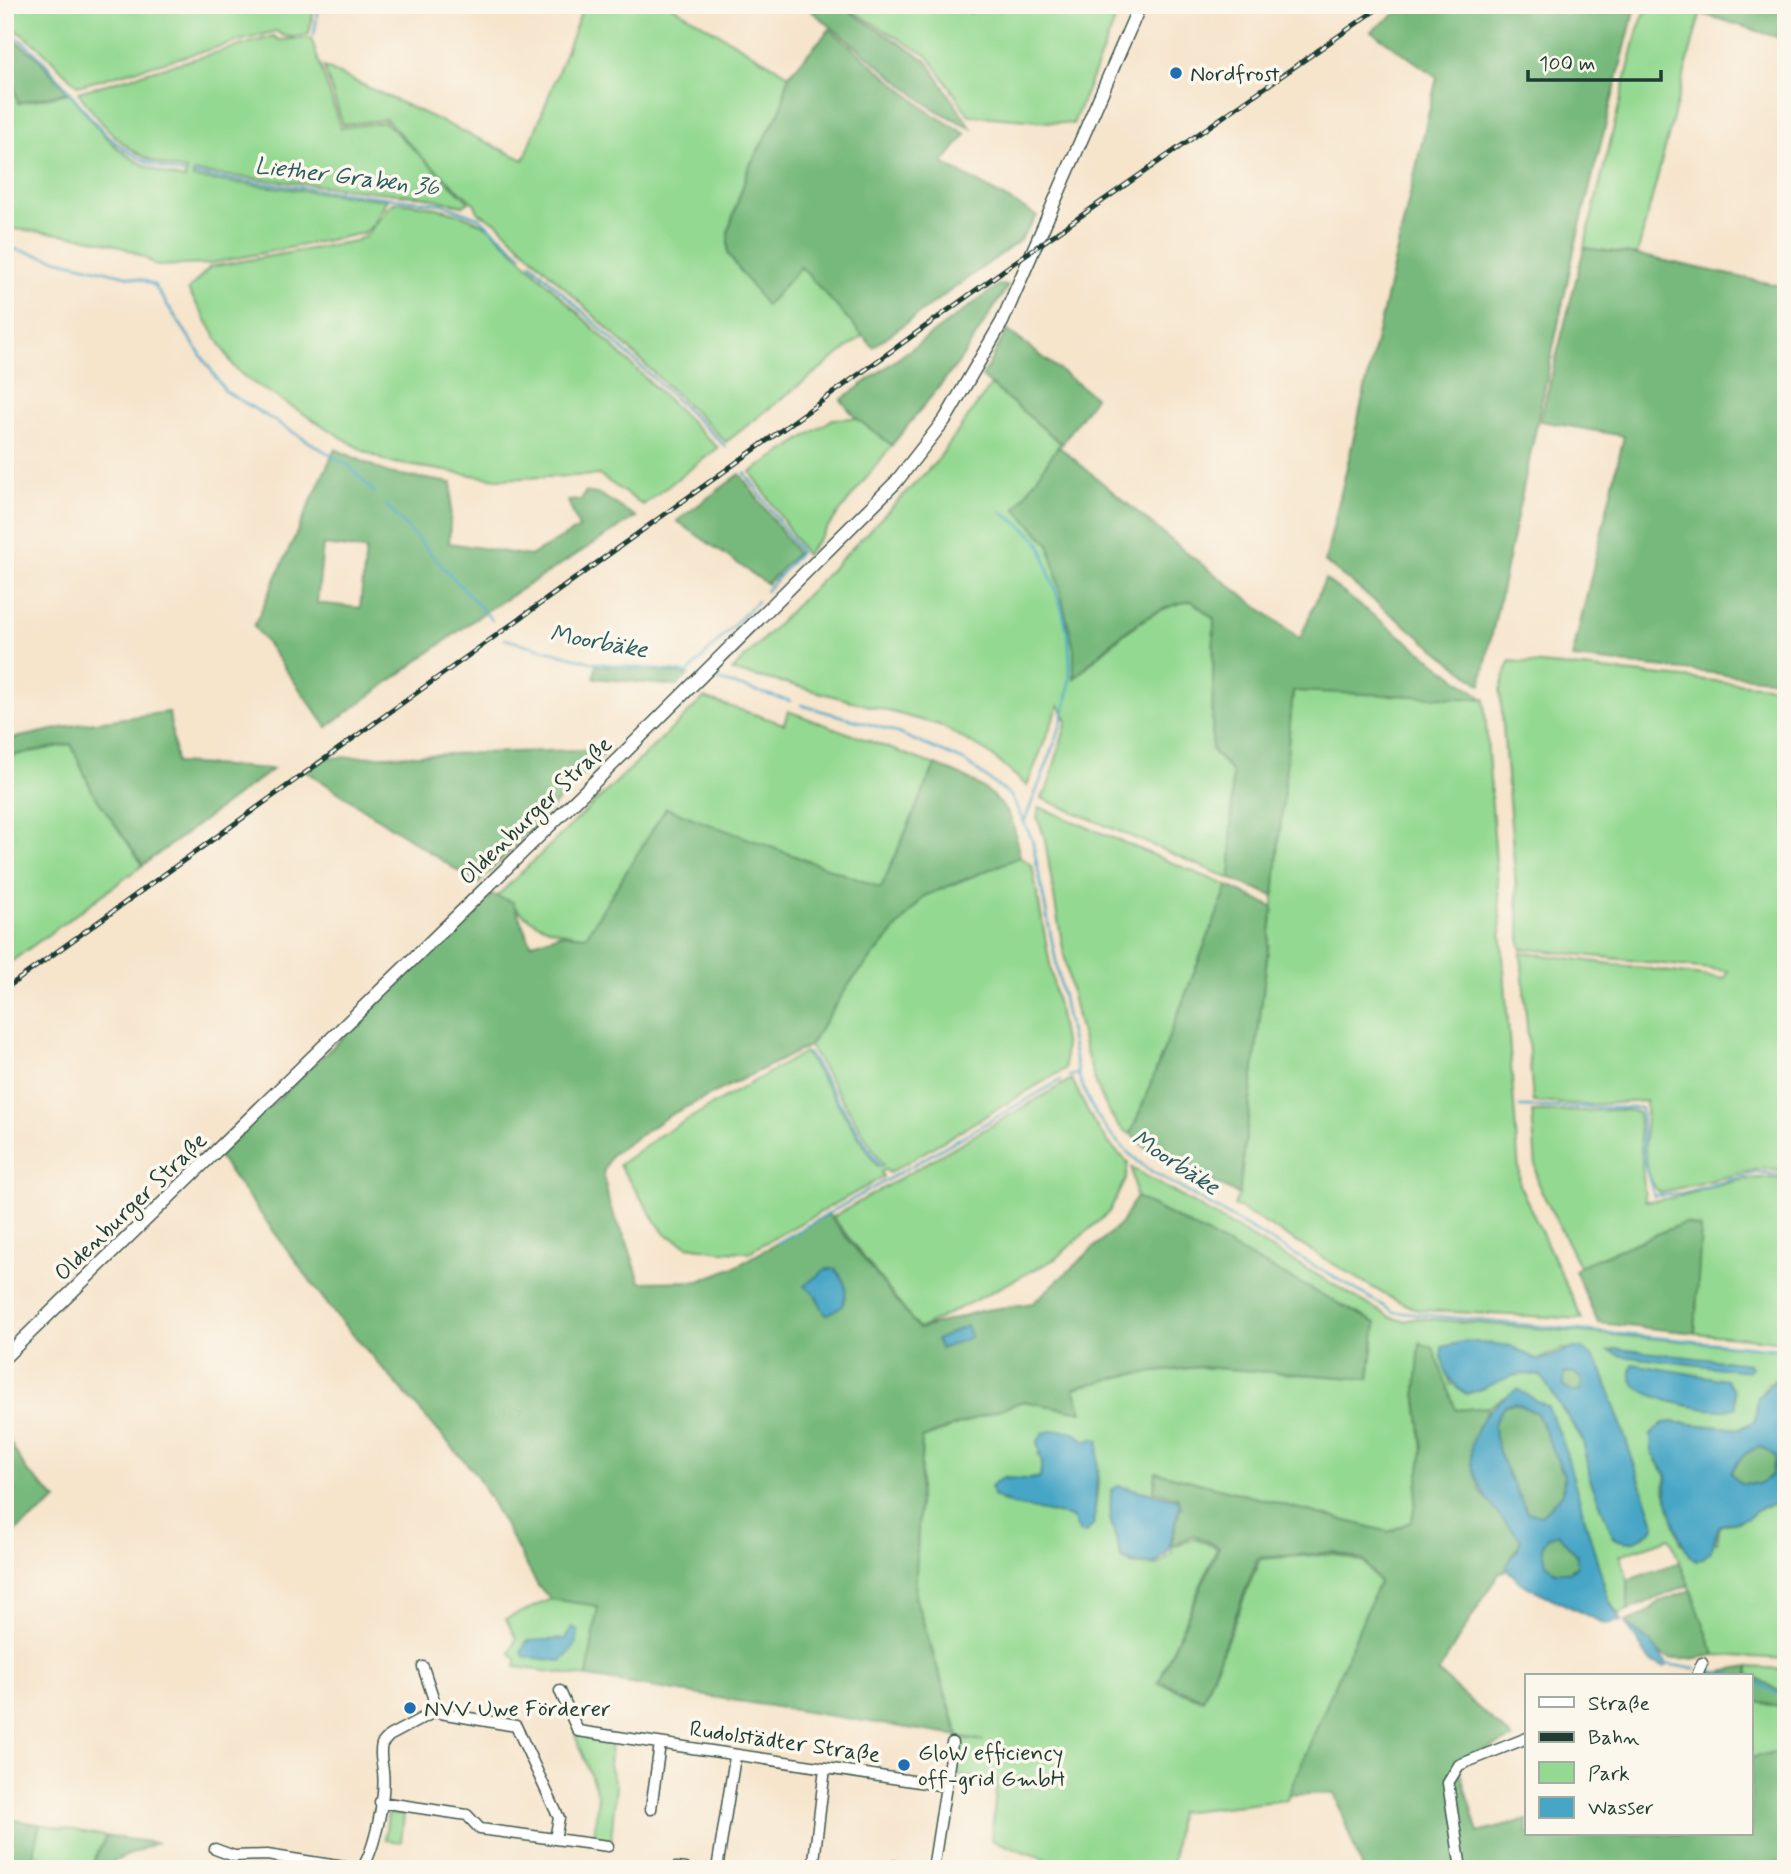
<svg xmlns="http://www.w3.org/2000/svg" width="1791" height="1874" viewBox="0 0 1791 1874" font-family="Mynerve,sans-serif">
<rect width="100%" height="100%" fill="#fbf7ec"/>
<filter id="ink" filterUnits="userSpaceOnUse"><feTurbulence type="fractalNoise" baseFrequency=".0143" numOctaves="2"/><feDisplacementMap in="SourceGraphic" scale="14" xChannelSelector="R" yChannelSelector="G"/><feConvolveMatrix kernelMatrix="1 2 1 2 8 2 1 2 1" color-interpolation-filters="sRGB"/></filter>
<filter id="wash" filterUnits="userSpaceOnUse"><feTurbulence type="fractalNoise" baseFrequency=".00686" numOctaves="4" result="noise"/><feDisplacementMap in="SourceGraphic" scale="28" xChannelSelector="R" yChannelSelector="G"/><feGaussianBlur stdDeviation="1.57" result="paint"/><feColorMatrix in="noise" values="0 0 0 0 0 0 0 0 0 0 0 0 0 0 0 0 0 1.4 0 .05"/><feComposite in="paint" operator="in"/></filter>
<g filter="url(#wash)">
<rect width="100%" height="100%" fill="#f6e4cb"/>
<!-- green -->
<path fill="#94d992" stroke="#5a8b63" stroke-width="2" fill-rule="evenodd" d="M5,5H315L309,34C296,37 287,40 276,31L78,86L40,48L5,22Z
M584,5H670L789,75L781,109L749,167L728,232L801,267L864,335L726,442L497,223L478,212L475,204L424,159L386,119L343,125L324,67L524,160Z
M842,5H955L971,13L976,5H1110L1119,11L1073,124L969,115L928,56Z
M1660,7L1700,15L1637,255L1584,248L1638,29L1645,12Z
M274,36L279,40L311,38L341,128L385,122L469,202L463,206L426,197L194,172L193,178L387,200L373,225L364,233L207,264L157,266C117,235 55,234 5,228V49L18,103L70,93C104,138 127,167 185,179L186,170C135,163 106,132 78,92Z
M398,202C432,206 461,211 491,229L718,448L643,505L599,475L497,479L388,462L364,451L247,379L234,367L188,290L210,267L355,241L366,236L391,204Z
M991,385L1062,444L1058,446L1016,509L1049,544L1074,649V678C1108,649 1145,607 1192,601L1214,619L1212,750L1232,772L1231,879L1041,798L1047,790L1067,721L1059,705L1027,786L989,753L939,725L789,684L732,671L936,462Z
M856,418L892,445L806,555L751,472L833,419Z
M1510,661L1786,688V1172L1763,1168L1660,1193C1638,1173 1647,1128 1646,1101L1588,1105L1533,1102L1521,952L1724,979L1728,971L1521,948L1500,690Z
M1293,690L1484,699L1520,1186L1582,1319L1418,1310L1389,1297L1234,1205L1239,1195L1273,907Z
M704,698L784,724L788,711L935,765L881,888L666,809L586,936C562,934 538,927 519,911C511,903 508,900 496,897Z
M71,744L92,791L143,865L5,966V757Z
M1039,807L1228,886L1131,1134C1082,1119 1054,888 1044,835L1037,818Z
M1020,857L1032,865L1065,1047V1069L889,1173L885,1169L881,1172L883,1177L749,1252L720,1251L688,1246L664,1233L619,1165L657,1137L805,1052L878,1167L883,1165L809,1046L850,983L924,896Z
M1072,1079C1087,1112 1100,1139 1128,1162L1126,1178L1109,1212L1055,1259L919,1329L833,1217Z
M1625,1110L1638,1112L1645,1201C1692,1200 1739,1169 1786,1180V1342L1695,1333L1700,1228L1684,1223L1579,1266L1537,1182L1532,1112Z
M1132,1168L1390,1317L1404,1321L1418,1318L1786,1350V1378C1761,1376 1758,1403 1755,1421L1740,1429L1672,1422L1656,1461L1667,1476L1664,1487L1681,1544L1717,1542L1720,1526L1748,1518L1761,1507L1786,1501V1659L1715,1655L1670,1538L1620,1555L1628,1580V1610L1618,1614L1608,1598L1569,1470L1502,1398L1489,1407L1456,1410L1421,1343L1416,1391L1423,1450L1412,1521L1389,1532L1157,1472L1153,1494L1118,1486L1110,1518L1121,1559L1133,1565L1156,1566L1171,1555L1172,1547L1195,1538L1217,1548L1158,1683L1203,1700L1260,1559L1336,1554L1364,1563L1379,1582L1287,1800L1178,1812L1172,1869H1075L991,1840L997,1781L953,1775L958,1738L984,1741L959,1736L915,1596L922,1438L1023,1401L1082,1412L1073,1388L1128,1375L1199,1367L1369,1379L1376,1323L1136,1197ZM1485,1343L1511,1346L1537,1360L1562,1349H1581L1602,1370L1655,1525L1651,1531L1614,1538L1589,1477L1583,1441L1541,1376L1529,1373L1451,1385L1442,1357ZM1087,1441C1107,1464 1095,1494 1094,1523H1077C1067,1508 1020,1507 1001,1501L1004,1477L1019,1481L1040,1477L1042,1461L1038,1454Z
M551,1599L599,1606L587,1677L515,1667L516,1659L510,1652L516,1639L506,1619Z
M1749,1667L1786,1669V1695L1749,1675Z
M1751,1700L1786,1709V1749L1751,1758Z
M578,1734L612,1738L609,1765L616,1786L611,1840L594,1838L598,1795L575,1735Z
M388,1813L404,1815L401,1842L385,1840Z
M40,1824L106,1836L91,1865L34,1855Z"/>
<!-- forest -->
<path fill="#77b97c" stroke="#4b7b58" stroke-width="2" fill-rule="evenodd" d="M804,5H839L926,60L971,128L932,108Z
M1408,5H1642L1635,8L1575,246L1481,685L1325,562L1437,77L1371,31Z
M1674,5H1763L1786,14V40Z
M830,29L929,112L966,134L943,163L1037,216L1019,241L873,347L801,267L766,306L728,254V232L749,167L781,109L789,75Z
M5,33L36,56L68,92L18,103L5,49Z
M1584,248L1638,255L1786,287V681L1572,658L1624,436L1540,421Z
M999,285L1008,286L959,362L892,445L856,418L841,400Z
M1007,330L1095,397L1062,444L982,377Z
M1058,446L1183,550L1300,639L1325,579L1484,699L1293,691L1274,896L1231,879L1232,772L1212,750L1214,619L1192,601C1148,606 1104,647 1074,679V649L1049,544L1016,509Z
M335,449L388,473L452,483L449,543L530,556L579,528L568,501L581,500L585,492L601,495L636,517L485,612L327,727L254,626ZM323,545L366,550L360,608L317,603Z
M740,474L797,553L767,584L677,521Z
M596,665L675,673L688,675L677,686L594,678Z
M169,712L176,763L273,769L143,865L92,791L71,744L5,757V740L81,724Z
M608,749L478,884L306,771L322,758Z
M935,765C963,774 996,790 1011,819C1016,830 1017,845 1020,857L924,896L850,983L809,1046L668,1116L611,1155L603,1173L610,1207L627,1242L640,1282L699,1281L737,1266L828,1214L919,1329L980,1311L1033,1303L1121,1223L1136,1197L1376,1323L1369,1379L1199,1367L1128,1375L1074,1388L1082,1412L1023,1401L922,1438L915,1596L958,1736L587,1677L598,1606L551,1599L538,1586L476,1474L334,1313L218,1156L492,895L513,902L531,944L559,934L586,936L666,808L881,888Z
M1228,886L1273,907L1239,1195L1145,1147L1131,1134Z
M1684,1223L1701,1228L1695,1333L1598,1323L1575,1271L1579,1266Z
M1420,1343L1433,1348L1456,1410L1489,1407L1480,1425L1479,1490L1521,1539C1518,1550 1507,1560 1507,1570L1499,1573L1438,1672L1513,1739L1457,1761L1478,1833L1527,1820V1834H1751V1758L1786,1749V1858L1758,1869H1362L1334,1793L1288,1795L1379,1582L1364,1561L1335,1552L1258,1558L1203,1699L1159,1681L1219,1547L1194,1535L1171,1546L1181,1505L1178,1497L1154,1491L1156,1472L1389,1532L1412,1521L1423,1450L1416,1391Z
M1564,1373H1574L1582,1379L1581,1392H1571L1564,1387Z
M1515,1403L1537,1413L1564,1475L1563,1493L1542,1515L1528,1513C1516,1492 1493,1450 1494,1425C1495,1418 1501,1411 1505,1405Z
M5,1434L26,1470L57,1500L5,1539Z
M1763,1447L1776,1457L1771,1476L1759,1484L1740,1483L1731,1473C1739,1459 1746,1449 1763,1447Z
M1558,1533L1577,1556V1566L1569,1573L1555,1572L1546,1564L1542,1547L1548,1537Z
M1680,1562L1689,1585L1628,1610V1580Z
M1691,1590L1715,1655C1656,1666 1668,1657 1625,1622L1644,1615L1659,1602Z
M1749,1667V1675L1786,1695V1709L1751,1700V1676H1698Z
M9,1819L39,1824L30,1869H5Z
M106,1836L156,1843L101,1867L92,1865Z"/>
<!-- water -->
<path fill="#47a6c6" stroke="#33727d" stroke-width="2" fill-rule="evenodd" d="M826,1269H835C847,1282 848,1290 842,1306L826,1315L814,1293L804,1286Z
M966,1326L971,1337L941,1349L936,1340Z
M1466,1341L1511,1346L1537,1360C1568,1357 1576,1329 1602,1370L1655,1526C1643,1540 1631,1546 1614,1538L1589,1477L1583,1440L1541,1376C1512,1368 1493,1388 1466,1394C1449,1383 1441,1368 1442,1347ZM1564,1373H1574L1582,1379L1581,1392H1571L1564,1387Z
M1619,1349L1749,1364L1751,1367L1747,1371L1622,1356L1609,1351Z
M1633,1364L1726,1380L1734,1389L1736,1407C1723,1417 1646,1399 1635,1385C1629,1379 1630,1372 1633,1364Z
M1778,1378H1786V1501L1761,1507L1748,1518L1720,1525C1712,1541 1716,1554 1696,1561C1680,1548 1662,1496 1667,1476L1652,1452L1651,1435L1663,1423L1672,1422L1740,1429L1755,1421L1758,1397ZM1762,1447L1776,1457L1771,1476L1759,1484L1740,1483L1731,1473C1739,1459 1746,1449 1762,1447Z
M1517,1389L1548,1407L1562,1439L1608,1598L1621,1621L1605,1624L1524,1585L1507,1570V1565L1518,1549L1521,1539C1470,1488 1442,1435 1517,1389ZM1515,1403L1537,1413L1564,1475L1563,1493L1542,1515L1528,1513C1516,1491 1493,1450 1494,1425C1495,1418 1501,1411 1505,1405ZM1558,1533L1577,1556V1566L1569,1572H1555L1546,1564L1542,1547L1548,1537Z
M1056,1430L1071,1431L1087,1441L1093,1438L1099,1441L1094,1523L1086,1533H1080L1072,1517L1014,1505L993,1496L991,1487C1002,1470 1022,1484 1040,1477L1042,1462L1037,1443L1043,1433Z
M1118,1486L1177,1499L1180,1504L1168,1552L1155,1564L1133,1563L1122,1557L1110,1518L1111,1490Z
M1625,1622L1651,1643L1668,1665L1664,1667L1651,1663Z
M572,1627L578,1631C578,1646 572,1651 561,1661L525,1657L521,1652L527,1641L565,1639Z"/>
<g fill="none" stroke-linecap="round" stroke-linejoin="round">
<!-- stream -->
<path stroke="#47a6c6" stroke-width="2.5" d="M5,29C81,78 87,155 185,174
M314,35L319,5
M194,175L443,204L479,218L522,255
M5,247L143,280L154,285L225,391L349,466L375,493
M531,263L726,447
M745,473L800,552L766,591
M386,505L492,620
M1001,511C1013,521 1031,531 1039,542C1045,551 1046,567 1051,578C1092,677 1060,728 1025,820
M505,639L591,662L688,673L757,601
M711,678L790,701
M801,705L890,730L964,761L1011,796L1032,839L1078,1074C1092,1117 1111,1139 1146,1168L1394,1312L1786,1350
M808,1053L880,1166
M1069,1076L1078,1074
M1520,1107L1641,1108L1644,1163L1654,1196L1683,1193L1759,1172L1786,1176
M777,1243L1061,1080
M1666,1664L1696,1669
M1705,1670L1737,1676
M1751,1679L1786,1699"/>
</g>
</g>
<g filter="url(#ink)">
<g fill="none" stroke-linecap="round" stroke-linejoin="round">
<!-- minor casing -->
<g stroke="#3f564b" stroke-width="13">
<path id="minor" d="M423,1667L433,1697L434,1712
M1697,1676L1702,1663
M560,1691L578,1731L946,1786L933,1869
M946,1786L952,1743
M651,1809L660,1744
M555,1839L608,1846
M215,1849L234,1856L267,1855L357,1869
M894,1866L913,1869
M676,1868L686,1869
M362,1869C375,1848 386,1797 383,1771C382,1761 379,1754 382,1744L389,1736L434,1712L516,1726L559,1818L555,1839L480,1829L467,1815L380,1802
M717,1869L735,1757
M813,1869L825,1768
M1461,1869L1448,1783L1459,1765L1527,1738"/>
</g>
<!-- tertiary casing -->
<g stroke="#3f564b" stroke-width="15">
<path id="tertiary" d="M5,1357L619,758L896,482L946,418L1002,322L1140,5"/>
</g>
<!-- minor -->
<use href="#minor" stroke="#fff" stroke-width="10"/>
<!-- tertiary -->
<use href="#tertiary" stroke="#fff" stroke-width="12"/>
<!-- rail casing -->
<g stroke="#1f3d34" stroke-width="5">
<path id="rail" d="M5,989L1015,262L1383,5"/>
</g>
<!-- rail -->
<use href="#rail" stroke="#fbf7ec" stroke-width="2.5" stroke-dasharray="8" stroke-linecap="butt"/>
</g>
</g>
<!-- markers -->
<g fill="#1f6fb2" stroke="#fbf7ec" stroke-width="2.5">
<circle cx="1176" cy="73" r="7"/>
<circle cx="410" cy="1708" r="7"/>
<circle cx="904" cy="1765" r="7"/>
</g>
<g text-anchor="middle" stroke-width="7" stroke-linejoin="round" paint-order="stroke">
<!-- poi labels -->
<g font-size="23" fill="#1f3d34" stroke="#fbf7ec" text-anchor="start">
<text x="1190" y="81">Nordfrost</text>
<text x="424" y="1716">NVV Uwe Förderer</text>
<text x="918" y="1760">GloW efficiency<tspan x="918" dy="26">off-grid GmbH</tspan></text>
</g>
<!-- street labels -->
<g font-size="23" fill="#1f3d34" stroke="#fbf7ec">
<text transform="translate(535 810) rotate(-44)" y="8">Oldenburger Straße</text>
<text transform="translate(130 1206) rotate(-44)" y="8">Oldenburger Straße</text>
<text transform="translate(785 1741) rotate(8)" y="8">Rudolstädter Straße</text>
</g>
<!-- water labels -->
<g font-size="24" font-style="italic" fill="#2b5c60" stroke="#fbf7ec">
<text transform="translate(347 176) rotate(7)" y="8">Liether Graben 36</text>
<text transform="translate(599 641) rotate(10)" y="8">Moorbäke</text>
<text transform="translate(1176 1162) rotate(33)" y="8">Moorbäke</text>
</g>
</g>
<!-- margin -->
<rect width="1791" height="1874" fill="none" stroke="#fbf7ec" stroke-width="28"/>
<!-- legend -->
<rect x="1525" y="1674" width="228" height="161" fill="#fbf7ec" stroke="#a3ada2" stroke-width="2"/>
<rect x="1539" y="1697" width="35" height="10" fill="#ffffff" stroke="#a3ada2" stroke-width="2"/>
<text x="1588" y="1710" font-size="21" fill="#1f3d34">Straße</text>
<rect x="1539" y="1732" width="35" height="10" fill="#1f3d34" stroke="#a3ada2" stroke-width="2"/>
<text x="1588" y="1744" font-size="21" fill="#1f3d34">Bahn</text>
<rect x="1539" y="1762" width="35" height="21" fill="#94d992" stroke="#a3ada2" stroke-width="2"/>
<text x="1588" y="1780" font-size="21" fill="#1f3d34">Park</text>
<rect x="1539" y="1797" width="35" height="21" fill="#47a6c6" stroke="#a3ada2" stroke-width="2"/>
<text x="1588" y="1814" font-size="21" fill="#1f3d34">Wasser</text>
<!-- scale -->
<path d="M1528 70v10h133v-10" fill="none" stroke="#1f3d34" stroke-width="3.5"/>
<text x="1539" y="70" font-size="21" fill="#1f3d34" stroke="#fbf7ec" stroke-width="5" paint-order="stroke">100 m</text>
</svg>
